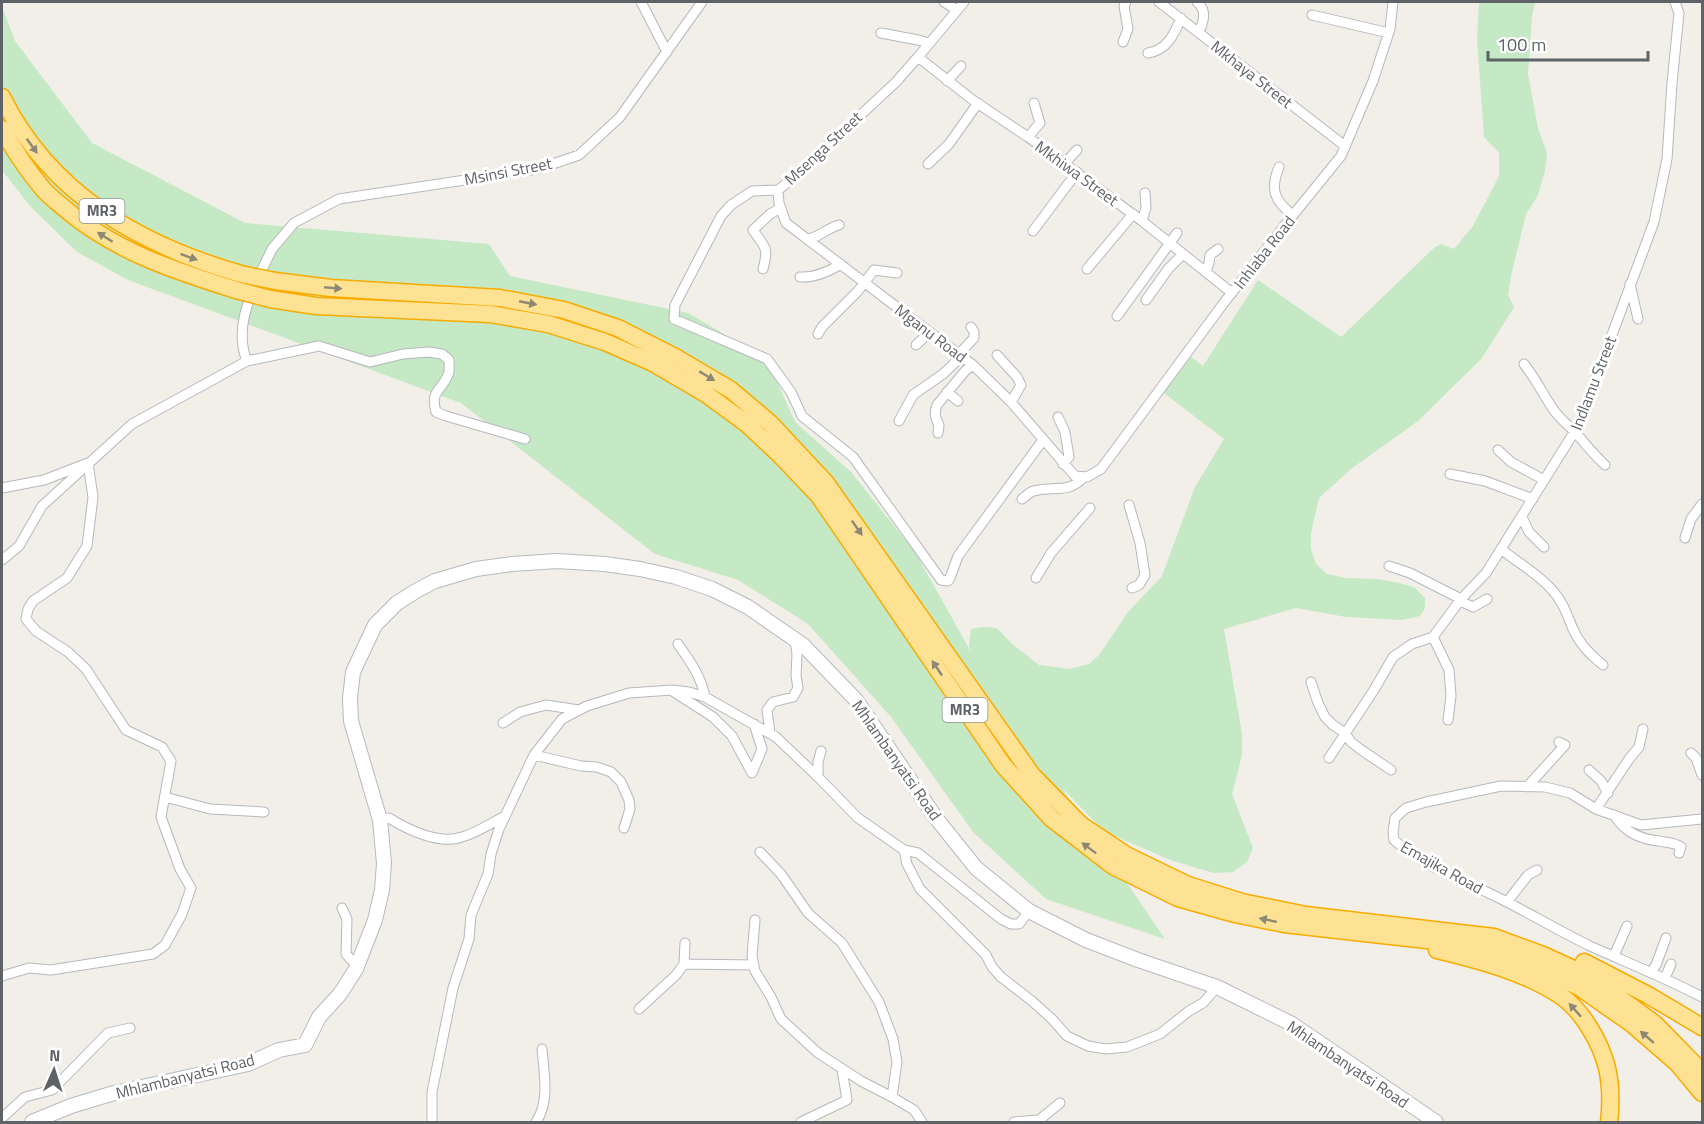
<svg xmlns="http://www.w3.org/2000/svg" width="1704" height="1124" viewBox="0 0 1704 1124" font-family="'Titillium Web',sans-serif">
<rect width="100%" height="100%" fill="#f1efe8"/>
<!-- green -->
<path fill="#c5e8c5" d="M1479,2H1535L1532,17L1528,74L1538,128L1547,153L1545,171L1538,195L1526,214L1511,276L1508,295L1514,307L1482,358L1418,421L1351,469L1319,498L1311,533V549L1316,564L1327,574L1346,578L1376,579L1400,583L1415,588L1425,598V608L1420,616L1402,620L1346,617L1296,608L1224,629L1242,734V755L1232,794L1253,848L1247,862L1233,872L1214,873L1173,861L1105,832L1062,788L1165,939L1046,899L973,832L891,717L808,624L738,580L655,554L461,403L128,280L77,252L30,206L2,170V7L15,41L92,143L245,223L489,244L510,276L688,313L767,359L795,422L851,472L915,552L971,652L969,646L971,629L983,627L997,628L1012,644L1039,665L1070,669L1089,664L1099,655L1128,612L1162,576L1195,487L1224,439L1160,390L1190,356L1203,366L1258,280L1341,337L1434,248L1441,244L1454,249L1473,226L1499,176V153L1484,137L1477,39Z"/>
<g fill="none" stroke-linecap="round" stroke-linejoin="round">
<!-- street casing -->
<g stroke="#b5b8bc" stroke-width="11">
<path id="street" d="M641,2L667,52
M944,2L957,10
M964,2L918,57L896,82L792,179L778,190L752,191L731,205L721,216L675,305L674,319L767,359L791,392L802,416L853,457L941,580L948,581L950,578L958,556L1043,440
M1159,2L1345,146
M1197,2C1207,10 1204,21 1199,32
M1312,15L1389,33
M881,33L918,40L929,43
M1123,42L1128,29L1124,6L1126,2
M1148,53C1167,50 1174,35 1181,18
M918,57L974,101L1028,137L1142,221L1232,293
M947,81L961,66
M1028,137L1040,123L1034,103
M1065,163L1077,150
M928,164L949,144L978,103
M1279,167C1270,189 1274,201 1293,215
M778,190L779,203L786,223L973,365L1011,402L1075,476L1087,477L1101,469L1223,304L1285,225L1341,156L1373,81L1390,29L1393,2
M1142,221L1146,208L1145,193
M1033,231L1077,172
M808,239C820,237 827,228 839,225
M763,269C769,246 765,248 753,230L770,214L781,208
M1087,269L1133,214
M1206,271L1209,263L1210,255L1218,249
M800,277C814,278 828,272 841,264
M257,280L272,249L294,223L339,199L538,169L579,155L620,117L702,2
M1630,284L1638,319
M1146,300L1169,268L1183,254
M1117,316C1137,289 1157,261 1177,233
M818,334L822,327L858,291L874,270L897,273
M916,345L930,332
M959,354L974,338V332L971,327
M997,355L1017,377L1021,385L1011,402
M247,361C238,339 243,314 252,293
M1524,364C1535,378 1543,394 1553,409C1559,418 1568,425 1576,433C1586,445 1594,455 1605,465
M947,392L958,401
M1058,417L1065,432L1069,457L1063,464
M899,421L913,395L943,374L962,356
M938,433L939,425C935,418 934,413 937,405L965,371L973,365
M1498,450L1511,462L1544,480
M1450,474L1485,481L1533,499
M2,488L44,480L88,463L93,497L87,546L67,578L33,601L28,609L26,619L36,631L68,652L86,669L126,730L162,747L171,761L161,817L180,869L191,888L182,914L165,945L153,954L51,970L29,968L2,976
M1022,499C1026,496 1029,492 1034,491C1054,485 1067,495 1084,477
M1129,505L1140,543L1145,575L1139,585L1132,588
M1522,517L1529,532L1544,547
M1685,538L1691,519L1702,504
M1501,549C1518,563 1539,574 1553,591C1563,602 1567,615 1573,629C1579,643 1590,655 1603,665
M2,560L19,546L42,506L132,424L247,361L319,346L370,362L403,354L429,352L442,354L449,360C449,365 450,371 448,375C441,392 430,390 436,412L446,416L525,439
M1389,566L1410,573L1461,599
M1036,578L1051,553L1090,508
M1460,601L1473,607L1487,599
M1433,637L1449,670L1451,696L1448,720
M678,644C690,661 701,676 705,697
M1311,682L1318,703L1325,717L1333,725L1345,733L1351,742L1360,749L1391,770
M674,692L713,717L732,736L752,773L762,749L754,724
M503,723L520,712L546,705L579,710
M770,733L767,710L773,702L793,697L798,688L796,676L797,654L795,640
M1691,753L1696,758L1702,775
M534,755L581,766L597,767L611,772L621,782L629,800L630,809L624,828
M1329,758L1374,690L1393,657L1412,644L1433,637L1461,599L1486,573L1578,426L1654,222L1667,159L1672,83L1679,13L1675,2
M1589,770L1601,781L1608,793
M818,777V762L821,751
M1527,787L1565,745L1559,742
M165,797L210,809L264,812
M1596,809L1629,759L1639,747L1643,729
M1614,815C1625,832 1639,839 1659,841C1668,843 1674,842 1681,847L1679,853
M1702,819L1641,825L1596,809L1570,793L1545,787L1501,786L1426,802L1406,808L1395,818L1393,832L1394,840C1422,865 1460,879 1493,895C1526,911 1557,930 1590,946C1628,963 1666,978 1702,997
M380,820L389,818C408,830 440,845 462,837C477,833 491,823 505,816
M904,850L907,864L920,889L986,955L992,967L1001,977L1032,1001L1052,1019L1067,1036L1088,1046L1106,1049L1127,1047L1160,1034L1189,1011L1203,1003L1217,987
M760,852L781,874L808,913L842,943L879,1002L893,1039L897,1062L892,1097
M1507,902L1528,875L1537,870
M342,908L347,919L346,954L357,966
M755,920L752,956L755,971L771,997L781,1019L818,1053L861,1081L892,1097L914,1110L922,1122
M1614,956L1627,926
M684,964L754,965
M1651,972L1656,965L1666,938
M1665,978L1671,964
M639,1009L676,975L684,964L685,943
M2,1118L25,1097L52,1090L108,1033L130,1028
M432,1122V1092L453,988L469,939L471,915L488,874L491,854L499,829L534,755L562,719L587,706L629,693L672,690L689,692L705,697L776,737L818,777L858,818L904,850L918,853L1001,919L1011,924H1019L1029,911
M536,1122C550,1102 544,1073 542,1049
M801,1122L847,1100L842,1069
M1014,1122L1039,1120L1060,1103"/>
</g>
<!-- secondary casing -->
<g stroke="#b6babf" stroke-width="16">
<path id="secondary" d="M32,1122L71,1106L114,1093L248,1064L279,1050L305,1045L319,1017L340,994L356,969L375,920L382,890L384,863L380,820L351,721L350,698L353,672L375,625L397,603L416,591L435,581L476,569L512,564L557,561L605,564L640,569L676,577L712,589L748,607L803,645L856,700L936,818L976,868L1029,911L1086,940L1138,960L1217,987L1292,1024L1436,1122"/>
</g>
<!-- highway casing -->
<g stroke="#f9ab00" stroke-width="19">
<path id="highway" d="M2,97C50,194 140,245 241,274
M2,129C14,150 28,171 43,189C49,196 57,202 64,208C114,251 175,271 236,290
M275,281L331,288L500,298L564,310L618,328L675,357L731,390L770,423L826,483L1032,775L1081,825L1126,855L1188,885L1242,902L1306,915L1494,937L1543,955L1591,977L1655,1024L1702,1072
M270,299L316,306L490,314L548,324L605,342L653,363L706,394L747,424L781,456L819,496L1003,765L1052,819L1113,866L1178,898L1235,914L1284,924L1462,944L1526,962L1579,987L1632,1024L1677,1063L1702,1093
M1437,950C1478,960 1525,972 1561,996C1582,1010 1601,1043 1607,1068C1611,1085 1611,1105 1609,1122
M1584,962L1648,995L1702,1027"/>
</g>
<!-- street -->
<use href="#street" stroke="#fff" stroke-width="9"/>
<!-- secondary -->
<use href="#secondary" stroke="#fff" stroke-width="14"/>
<!-- highway -->
<use href="#highway" stroke="#fde293" stroke-width="16"/>
<!-- highway-bridge casing -->
<g stroke="#f9ab00" stroke-width="19" stroke-linecap="butt">
<path id="highway-bridge" d="M241,274L275,281
M236,290L270,299"/>
</g>
<!-- highway-bridge -->
<use href="#highway-bridge" stroke="#fde293" stroke-width="16"/>
</g>
<!-- one-way arrows -->
<defs><path id="oneway-solid" d="M-6-.8H1V-3.2L6.5 0L1 3.2V.8H-6Z" transform="scale(1.5)"/></defs>
<g fill="#8e8975">
<use href="#oneway-solid" transform="translate(32 146) rotate(54)"/>
<use href="#oneway-solid" transform="translate(105 237) rotate(-148)"/>
<use href="#oneway-solid" transform="translate(189 257) rotate(20)"/>
<use href="#oneway-solid" transform="translate(333 288) rotate(5)"/>
<use href="#oneway-solid" transform="translate(528 303) rotate(11)"/>
<use href="#oneway-solid" transform="translate(707 376) rotate(31)"/>
<use href="#oneway-solid" transform="translate(857 528) rotate(55)"/>
<use href="#oneway-solid" transform="translate(937 668) rotate(-124)"/>
<use href="#oneway-solid" transform="translate(1089 848) rotate(-143)"/>
<use href="#oneway-solid" transform="translate(1268 920) rotate(-168)"/>
<use href="#oneway-solid" transform="translate(1575 1010) rotate(-132)"/>
<use href="#oneway-solid" transform="translate(1647 1037) rotate(-139)"/>
</g>
<g text-anchor="middle" stroke-width="6" stroke-linejoin="round" paint-order="stroke">
<!-- shield labels -->
<g fill="#fff" stroke="#8f9295" stroke-width="1.5">
<rect x="79.5" y="199" width="45" height="24" rx="4.5"/>
<rect x="942.5" y="698" width="45" height="24" rx="4.5"/>
</g>
<g font-size="15" font-weight="bold" fill="#5f6368">
<text x="102" y="216">MR3</text>
<text x="965" y="715">MR3</text>
</g>
<!-- street labels -->
<g font-size="16" fill="#5f6368" stroke="#fff">
<text transform="translate(1252 74) rotate(38)" y="6">Mkhaya Street</text>
<text transform="translate(823 148) rotate(-43)" y="6">Msenga Street</text>
<text transform="translate(508 171) rotate(-11)" y="6">Msinsi Street</text>
<text transform="translate(1077 173) rotate(36)" y="6">Mkhiwa Street</text>
<text transform="translate(1264 252) rotate(-52)" y="6">Inhlaba Road</text>
<text transform="translate(931 333) rotate(37)" y="6">Mganu Road</text>
<text transform="translate(1593 383) rotate(-69)" y="6">Indlamu Street</text>
<text transform="translate(897 760) rotate(55)" y="6">Mhlambanyatsi Road</text>
<text transform="translate(1442 867) rotate(29)" y="6">Emajika Road</text>
<text transform="translate(1348 1064) rotate(34)" y="6">Mhlambanyatsi Road</text>
<text transform="translate(185 1076) rotate(-14)" y="6">Mhlambanyatsi Road</text>
</g>
</g>
<!-- border -->
<rect width="1704" height="1124" fill="none" stroke="#5f6368" stroke-width="6"/>
<!-- north arrow -->
<g transform="translate(54 1070) rotate(3)" stroke="#ffffff" stroke-width="4.5" paint-order="stroke">
<path d="M0-4.5L10 22L0 15L-10 22Z" fill="#5f6368"/>
<text y="-9" font-size="16" font-weight="bold" text-anchor="middle" fill="#5f6368">N</text>
</g>
<!-- scale -->
<path d="M1488 51v9h160v-9" fill="none" stroke="#5f6368" stroke-width="3"/>
<text x="1497" y="51" font-size="18" fill="#5f6368" stroke="#ffffff" stroke-width="4.5" paint-order="stroke">100 m</text>
</svg>
